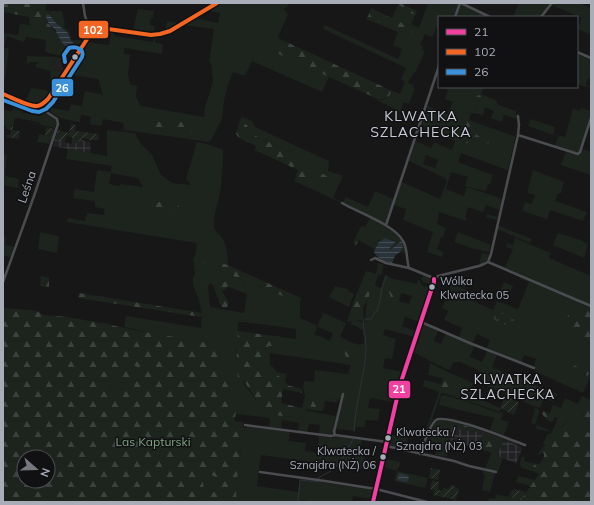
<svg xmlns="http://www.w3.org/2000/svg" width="594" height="505" viewBox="0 0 594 505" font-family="Mulish,sans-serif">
<defs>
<pattern id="industrial-grid" width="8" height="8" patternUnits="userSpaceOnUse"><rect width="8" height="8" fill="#212123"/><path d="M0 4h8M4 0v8" fill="none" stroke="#3e3f41"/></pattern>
<pattern id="forest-firs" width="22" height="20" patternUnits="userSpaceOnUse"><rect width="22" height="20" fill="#1d241e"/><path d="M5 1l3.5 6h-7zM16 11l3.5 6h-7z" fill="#3b413d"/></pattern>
<pattern id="wetland-marsh" width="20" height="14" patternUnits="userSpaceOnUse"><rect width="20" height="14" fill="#1d241e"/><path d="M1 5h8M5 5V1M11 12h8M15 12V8" fill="none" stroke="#3b413d"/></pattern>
<pattern id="garden-furrows" width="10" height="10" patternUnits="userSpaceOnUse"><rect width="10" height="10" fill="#1d241e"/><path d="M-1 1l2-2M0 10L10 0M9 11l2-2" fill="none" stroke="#3b413d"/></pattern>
<pattern id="water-rules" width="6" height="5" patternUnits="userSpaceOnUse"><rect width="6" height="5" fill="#2a3239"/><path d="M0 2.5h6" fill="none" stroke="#464d54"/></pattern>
</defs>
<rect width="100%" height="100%" fill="#171717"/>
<!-- built -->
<path fill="#212123" d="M55,57L66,59L62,65L64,71L63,73L60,71L56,70L54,66Z"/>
<!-- industrial -->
<path fill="url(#industrial-grid)" d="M55,139L65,141V142L71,144L72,143H76L81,140L91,142L90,153L53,146Z
M454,421L457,423L456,426L473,431L478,432L479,430L484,432L478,449L459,442L448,439Z
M503,440L520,446L522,449L516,463L497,456Z"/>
<!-- grass -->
<path fill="#1d241e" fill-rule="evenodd" d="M30,3H47L45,10L30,9Z
M221,3H291L284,9L288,14L278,37L280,39L276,41L329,77L322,92L252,61L245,76L233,72L228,85L224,100L222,119L210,142L124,130L123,129L124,123L103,119L101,126L90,124L91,117L81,115L80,122C67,120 61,119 50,112L51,108L69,111L71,104L82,106L85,91L103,95L98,79L67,74L58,87L57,86L89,36L90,37L87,42L109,45L111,35L104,34L103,35L97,34L96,35L91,34C94,31 96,30 100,29L141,35L115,32L114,36L153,42L154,37L145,36V35C162,36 167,33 181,25L182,26C173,31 165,36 155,37V42L163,44L162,54L124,48V54L130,55L128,74L130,84L137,86L136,97L141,106L204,117L205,107L213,82L211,63L209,62L214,29L185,25H184L183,24L203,12L204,13L196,18L218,23L220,13L207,11Z
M399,3L417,11L411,24L419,28L428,3H457L458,4L454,17H439V27H437L432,37L425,34L420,45L424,47H423L422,50L425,51L416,71L413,74L408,83L414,85L413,87L415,88L409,104L404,102L401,109L404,110L403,113L377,100L378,99L382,100L386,98L391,91L386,88L400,94L405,82L401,79L406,68L323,29L325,25L398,59L402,49L393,45L398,32L366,19L371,8L392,18Z
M519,3H552L540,17H513Z
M554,3H579L591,8V35L578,29L582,18L552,5Z
M460,5H462L488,17H456Z
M138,9L154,11L153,18H151L150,25L155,26L153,33L133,31Z
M51,11H62L65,25H64V27L69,31L72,40H81L82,42L77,51C73,52 68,51 68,56L65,48L64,49V56L57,55L45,52L46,40L26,37L24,42L7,36L4,47L9,49L5,78H3V33L18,35L20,24L51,27L56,32L62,42L74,44L68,33L56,23L49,14L51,12Z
M167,21L178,23V24L168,30L156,34L155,33L165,31Z
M577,54L591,59V79L588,78L586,85L591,87V88L577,84Z
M27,56L55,57L54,66L56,70L60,71L63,73L53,89L51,88L50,71L36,67V64H38V62H29V64L27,63Z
M440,87H484L481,94L496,100L498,105L516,111L517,119L504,115L502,122L491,118L494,111L485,107L483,115L474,113L478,104L476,102L470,111L468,120L514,136L516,134L508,170H507L461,153L458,162L493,175L490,185L488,184L486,191L465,186L468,177L451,172L446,189L464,196L467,187L500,198L502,200L497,220L486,217L487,214L497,217L499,210L486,205L483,212L468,207L465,218L467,219L466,221L439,212L437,224L446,228L443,237V238L441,237L437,249L444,252L442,257L427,252L433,232L403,220L406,209L394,205L402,182L440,199L447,181L445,178L409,161L418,134L416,141L431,148L435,141L436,143L452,150L455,141L439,134V133L421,125L428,106L447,114L453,102L445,99L448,90ZM426,155L438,160L435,168L423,164Z
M31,88L50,91H51C44,103 40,105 26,101Z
M7,96L29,105L28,107L24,105L23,113L41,116L42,112L36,110V109C44,112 57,115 57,125H55V127L56,128L41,125V124L39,123V122L15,118L13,127L3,125V110L13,111L14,101L6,98Z
M581,108L591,111V114L579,152L578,153L555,146L558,137L561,136L565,137L573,109L580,111Z
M242,117L252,121L255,127L329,161L328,171L343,176L333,198L343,202L346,197L368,207L375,191L393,199L394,200L385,224L342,203L294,181L296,176L304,179C312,175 316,178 324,182L325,175L309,168L290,153L250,133L240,120Z
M530,119L555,127L553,135L528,126Z
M54,129H55L52,140H51L50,144L36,142H37L39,134L52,136Z
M107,130L135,133L141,144L152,155L161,175L172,183L191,185L186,179L197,142L210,145L223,150C223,164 222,179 220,193C218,204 213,215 214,227C215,232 220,234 223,239C227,247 228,257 228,266L205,257L203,262L206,265L300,303V318L316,325L317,328L314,334L330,341L333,333L317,327L323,313L346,323L340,337C347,340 355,346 363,344L364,340L363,330L351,324L352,321C356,319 359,321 363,323L365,321L366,308L369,294L366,288C364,293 362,295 356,295L366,271L376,274L378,263L384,265L381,275H378L375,286L381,288L385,275L391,278L417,284L418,280H419L423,286L430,287L431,290L419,322L405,317L402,326L416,331L414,337L385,329L383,335L396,339L392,359L385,358L383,368L403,372L395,402L370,398L368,408L380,409L378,421L366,420L365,427H356L355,431L336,429L344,393L340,399L313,396L310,410L305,409L308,411L336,416L333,432L331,435L319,434L320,425L309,424L307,432L298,431L299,423L282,420L281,428L269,427L270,418L236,414C235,410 235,405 234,401C231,393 227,387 227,379L223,375V370L219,358L221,355L212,343C182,341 153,334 124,327L126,316L201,328L202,313L198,297L195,291L193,284V277L195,274L193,257H195L197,243L67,222L68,218L85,221L87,213L104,215L105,209L95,207V201L73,198L75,189L94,192L97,170L111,172L112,166L66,159L68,149L107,156ZM111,173L138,178L143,187L121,184L119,186L109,184ZM210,282L229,287L247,294L244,313L210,307L208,286ZM401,293L412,296L409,304L399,301ZM238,322H244L296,329V339L238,331ZM236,350L263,367V370L266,372L277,375L285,380L287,374L276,372L273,367L270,365V353L351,365L348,374L315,370L314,382L304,381L303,388L305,396L302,408L298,409L294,415L288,417L280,415L262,405L256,400L245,385L244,379L237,372Z
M582,149L591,152V175L561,165L566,152L577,155H580Z
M3,154L7,155L5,176L19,179L18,188L3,185Z
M533,170L564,182L561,193H558L555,201L587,212L583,221L550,210L547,219L522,211L525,202L532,204L535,195L527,193Z
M370,218C381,224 401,233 404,247C405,249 405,251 405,253L400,252L403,247L400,242L390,250L389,249L394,244L390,240L386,238L377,244L375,251H374L373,248L358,240Z
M499,226L532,239L530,243L497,229L498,227Z
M40,232L59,236L57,253L38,249Z
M458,232L491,245L489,252L471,248L454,242Z
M558,233L580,240L588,244L584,258L553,245Z
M3,236L6,237L5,245L15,247L11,257L3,256Z
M515,238L551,253L549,258L591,276V305L503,268L497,264L505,267L513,249L506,247L507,243L513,245Z
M482,253L490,255L486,262L479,265Z
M424,275L432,279L433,281L432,285L423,282L421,278Z
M452,278L467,284L465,288L451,282Z
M521,278H523L581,302L589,307H587L581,317L577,316L564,326C572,334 581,338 591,343V375L583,393L534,371L536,369L534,367L535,365L534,364L536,359L524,355L522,360L523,363L486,349L490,340L477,334L473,343L459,337L462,328L444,320L448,311L442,308L449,291L451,283L467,290L464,297L493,310L497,301L518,309L529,282L522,279L520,280ZM555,358H556L589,375L588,376L554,361Z
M504,282L513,286L509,295L500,292Z
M335,286L348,289V291L354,294L349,307L329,297Z
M425,324L438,331L434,341L441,344L446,333L474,346L470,357L482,362L487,351L497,355L492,367L557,394L553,402L547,399L546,397L544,399L540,408H539L482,384V376L479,375L480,372L478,371V370L460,362H455L453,363L450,369H446L413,352L422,327Z
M136,336C143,338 147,343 145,350L140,347L135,339Z
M129,348L136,350L138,354L137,357L135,358L128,356V352Z
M430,363L448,372L473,383L471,389V395L500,408V412L459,398L442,393L441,394L430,426L426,436L424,435L439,392L423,386L424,380L441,384L443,378L428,375Z
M134,366L142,368C143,374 142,378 137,381L132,380L130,376L131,370Z
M115,377L123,380L126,385L124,389L116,391L110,388L108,382Z
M443,395L462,400L499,413L503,412L501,420L509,422L504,435L490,430L494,418L439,405L441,396Z
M582,396L591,400V403L589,402L582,413L585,421L591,424V433C588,432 577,430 575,428C572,425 573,423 570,420L564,424L559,430L551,434L552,432L536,429L537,425L552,432L558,418L549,414L553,405L561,408L565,398L578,404Z
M534,407L538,409L539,411L535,425L531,423L535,410Z
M442,419L454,421L448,439L454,441L447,457L435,455L439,445L427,441C429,433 433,422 442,419Z
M234,421L243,422V427L247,428L248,427L290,432L289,441L306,443L305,451L318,453L319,445H318L319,436L332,438L338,437L362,440L360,451H365L364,469L261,455L257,486L298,492L300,479L374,490L372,499L353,496L352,502H317L301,500V502H236L237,479L241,448L240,442L238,434L233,424Z
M401,430L410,432L405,448L418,451V452L388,446L391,435L399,436Z
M484,432H485L516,443V444L503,440L497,456L503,458L498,472L485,469L491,453L479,448Z
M522,456L525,457L524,461L537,464L533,467L532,471L521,468L520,463Z
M397,471L428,478L425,488L394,481Z
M483,471L495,473L490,492L482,490L485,475L483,474Z
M205,472L215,477L217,479V487L216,492H211L204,488L202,478Z
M518,476L535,480L531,486L516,482Z
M511,490L512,491L508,502H488L489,498L495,499L496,494L508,497Z"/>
<!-- forest -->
<path fill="url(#forest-firs)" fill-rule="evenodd" d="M3,3H30V9L51,11V12L46,15V21L51,26V27C44,26 37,26 30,25L29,17L3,12Z
M400,3L417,11L415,15L406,11V9L399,5Z
M370,12L382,14L415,29L411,33H408L371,19L368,17Z
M280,39L386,88L391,91L390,95L383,99H378L274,52C270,46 274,42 280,39Z
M479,95L481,96L474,113H471L469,120L471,121L469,130L485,140L489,141L488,144L483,145L482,150H477L475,145L472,142L466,143L463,141V138L470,112L471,108L477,96Z
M170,120L192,124L191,134L151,126C155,120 163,121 170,120Z
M240,120L247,125L250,133L290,153L309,168L325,175L327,177L326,181L324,182C316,178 312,175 304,179L296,176L298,170L255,150L256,146L239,138L236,134Z
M162,197L176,200L179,206V213H177L153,209C155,204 160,203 162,197Z
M361,226L366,227L356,245L353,243Z
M205,257L225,264L301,298L300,303L206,265L203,262V258Z
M204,274L216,279L218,282L221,283L226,281L229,284L226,289L222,291L229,303L227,307L223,308L219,303C219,298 218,298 216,293C213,287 216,286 209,283L208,287H206Z
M41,276L49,278V287L40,286Z
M387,278H389L399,281L397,286L393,288L395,290V297L391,298L389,292L382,290L386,279Z
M370,284V286L369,288C370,295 369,301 363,306L364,320L362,321L358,320L347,322L356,295C363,295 365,291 368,285Z
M79,293L202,313L201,317L78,298Z
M587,307H591V343C580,337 573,335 564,326L569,313L577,316L581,317Z
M3,308L31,310L37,311L44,315L68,317L100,323H104L111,325L143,332L153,333L202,342L212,343L216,345L217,350L221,355L219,358L223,370V375L227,379C227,387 232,394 234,401C237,410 236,417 233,424L238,434L240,442L241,448L237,479L236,502H3ZM136,337C143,337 147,343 145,349L140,347L135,339ZM129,348L136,350L138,354L137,357L135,358L128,356V352ZM134,366L142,368C143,373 142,378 137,381L132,380L130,376L131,370ZM115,377L123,380L126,385L124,389L116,391L110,388L109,382ZM24,457H48V481H24ZM205,472L215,477L217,479V487L215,492H211L204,488L202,478Z
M238,331L286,338L281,346H268L265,352L266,363L263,367V369L266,372L277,375L285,380L287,385L302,389V393L283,389L281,403L302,408C297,410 296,414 292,416C287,418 273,414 267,413L262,405L257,403C256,395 246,388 244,379L238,378L236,366Z
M345,350L354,352V362L351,365C347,362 346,356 344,352Z
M555,357L589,372L588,376L554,361Z
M445,378H449L456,382C458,387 457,390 454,394L450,393L443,390L442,386Z
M313,396L338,399L337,402L325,401L323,411L310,410Z
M590,402L591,403V424L585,421L581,408L585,404Z
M543,411L555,416L553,421L550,422L542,414Z
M570,420C573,422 572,425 575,428C577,430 588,432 591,433V502H508L510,497L521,500L539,474L532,471C533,467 534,463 539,464C542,461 546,457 543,452L539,455L538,454L543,447L546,445L543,444L548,434C558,434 562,425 570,420Z
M457,423L479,430L478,432C470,430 464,432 456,428Z
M488,435C499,437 506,446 495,454L487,451L485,448L483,446C483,443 487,439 488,435Z
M386,459L400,462L397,471L384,467Z"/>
<!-- wetland -->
<path fill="url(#wetland-marsh)" d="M495,311H497L512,317L515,321L512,324L509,326C501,323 493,322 491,313Z"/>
<!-- garden -->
<path fill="url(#garden-furrows)" d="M71,124L76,125L75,131L99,134L98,140H88V139L82,138L81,140L76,143H72V137L66,136L65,141L55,139L58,130L69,133Z
M6,125L13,127V130L20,131L19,139L6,137L7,135H10L11,130L6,129Z
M46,127L54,129L52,136L45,135Z
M505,396L519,402L514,415L500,408Z
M431,468L440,470L438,480L429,478Z
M432,480L439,482L438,490L443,491V488L448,489L450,486L452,485L458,488L459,490L455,502H453V499L433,495L434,490L430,489Z
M513,489L526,492L521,500L510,497Z"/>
<!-- water -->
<path fill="url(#water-rules)" d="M49,14L56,23L68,33L71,40L76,46L75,49C64,50 61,40 56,32V30C51,26 46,22 46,15Z
M385,238L395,242L394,244L389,249L390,250L400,242L401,241L402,243L403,247L400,252L395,256L392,263C385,262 378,259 374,252L378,243Z
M399,473L407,475L409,478L408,481L405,482L397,480Z"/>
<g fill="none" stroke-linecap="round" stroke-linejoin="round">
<!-- stream -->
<path stroke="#2a3239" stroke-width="1" d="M354,431C355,403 365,376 366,348C366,340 364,332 363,323L364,320L366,319H371L375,312L377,311L381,297V292L386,276
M335,468L343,458L353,439
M298,502L300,480L318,482V478L331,471"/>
<!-- minor -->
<path stroke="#4b4c50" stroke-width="2.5" d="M83,3L85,16L91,32
M461,3L490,17
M455,17L460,3
M541,17L552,3
M577,52L591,58
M3,94C11,97 29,106 37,106C42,105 45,102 48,99L93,30L96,29L101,28L151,35L160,34L170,31L217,3
M518,135L578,154L580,152L591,118
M342,203C357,212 395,225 403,241C408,249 406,259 409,268L431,277L434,279
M386,225L439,66
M371,260L375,258L386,263L409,268
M488,262L491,254L518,135L519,125L518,116
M488,262L591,306
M434,279L438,276L479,266L484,264L488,262
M3,282L34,196L58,124L57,119L45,111L41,105
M421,322L472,344L534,368
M245,425L331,436L335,435L387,442
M335,435L334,432L343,394
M386,446L454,461L469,466L496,472
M420,454C423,446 430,424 436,420C446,413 511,440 525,445
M260,472L325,481L376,489L427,502
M373,502L400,385L434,282V279"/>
<!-- bus-1 casing -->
<g stroke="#111113" stroke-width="7">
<path id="bus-1" d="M373,502L400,385L434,282V279"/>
</g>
<!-- bus-2 casing -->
<g stroke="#111113" stroke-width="7">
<path id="bus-2" d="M3,94C11,97 29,107 37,106C41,106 45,102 48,99L93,30L101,28L151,35L160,34L170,31L217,3"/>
</g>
<!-- bus-3 casing -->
<g stroke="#111113" stroke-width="7">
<path id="bus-3" d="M3,100L32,111L39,112L46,109L53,102L82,57C85,49 76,46 69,48L64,55L65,62"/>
</g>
<!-- bus-1 -->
<use href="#bus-1" stroke="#f240a1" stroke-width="4"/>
<!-- bus-2 -->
<use href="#bus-2" stroke="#f26522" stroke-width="4"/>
<!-- bus-3 -->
<use href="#bus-3" stroke="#3a90db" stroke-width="4"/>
</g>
<!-- markers -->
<g fill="#a8adb8" stroke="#111113" stroke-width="1.5">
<circle cx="75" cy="57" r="3.5"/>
<circle cx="432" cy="287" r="3.5"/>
<circle cx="388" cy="438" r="3.5"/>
<circle cx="383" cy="457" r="3.5"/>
</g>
<g text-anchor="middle" stroke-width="3" stroke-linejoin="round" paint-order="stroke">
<!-- bus labels -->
<g font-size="11" fill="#a8adb8" stroke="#111113" text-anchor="start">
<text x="440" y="285">Wólka<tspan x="440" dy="14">Klwatecka 05</tspan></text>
<text x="396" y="436">Klwatecka /<tspan x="396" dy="14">Sznajdra (NŻ) 03</tspan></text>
<text x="376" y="455" text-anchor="end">Klwatecka /<tspan x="376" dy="14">Sznajdra (NŻ) 06</tspan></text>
</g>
<!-- street labels -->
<g font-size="12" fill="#a8adb8" stroke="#111113">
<text transform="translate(27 187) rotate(-71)" y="4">Leśna</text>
</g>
<!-- park labels -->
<g font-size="12" fill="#7fa381" stroke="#111113">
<text x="153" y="446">Las Kapturski</text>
</g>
<!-- neighbourhood labels -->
<g font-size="13" letter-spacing="1" fill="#c9ccd4" stroke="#111113">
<text x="508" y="384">KLWATKA<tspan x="508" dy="15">SZLACHECKA</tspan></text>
</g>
<!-- quarter labels -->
<g font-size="14" letter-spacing="1" fill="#c9ccd4" stroke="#111113">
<text x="421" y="121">KLWATKA<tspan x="421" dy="16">SZLACHECKA</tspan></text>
</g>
</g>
<g stroke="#111113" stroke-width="1.5">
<rect x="78" y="20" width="31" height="19" rx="4" fill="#f26522"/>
<rect x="51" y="78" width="23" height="19" rx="4" fill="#3a90db"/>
<rect x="388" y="380" width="23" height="19" rx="4" fill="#f240a1"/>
</g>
<g font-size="11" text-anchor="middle" font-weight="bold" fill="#fff">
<text x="93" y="34">102</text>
<text x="62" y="92">26</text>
<text x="399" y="393">21</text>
</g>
<!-- border -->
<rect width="594" height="505" fill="none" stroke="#a8adb8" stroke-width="8"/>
<!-- legend -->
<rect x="438" y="16" width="140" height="72" fill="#111113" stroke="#4d4f55"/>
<rect x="446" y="29" width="20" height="6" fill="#f240a1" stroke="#4d4f55"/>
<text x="474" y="36" font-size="12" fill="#a8adb8">21</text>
<rect x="446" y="49" width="20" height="6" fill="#f26522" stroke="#4d4f55"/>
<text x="474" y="56" font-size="12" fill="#a8adb8">102</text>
<rect x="446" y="69" width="20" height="6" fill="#3a90db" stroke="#4d4f55"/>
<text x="474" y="76" font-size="12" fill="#a8adb8">26</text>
<!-- north arrow -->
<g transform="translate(36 469) rotate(110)"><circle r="19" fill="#111113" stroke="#4d4f55"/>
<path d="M0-3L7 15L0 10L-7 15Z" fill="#757880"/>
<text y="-6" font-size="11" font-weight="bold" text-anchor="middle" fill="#a8adb8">N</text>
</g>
</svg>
